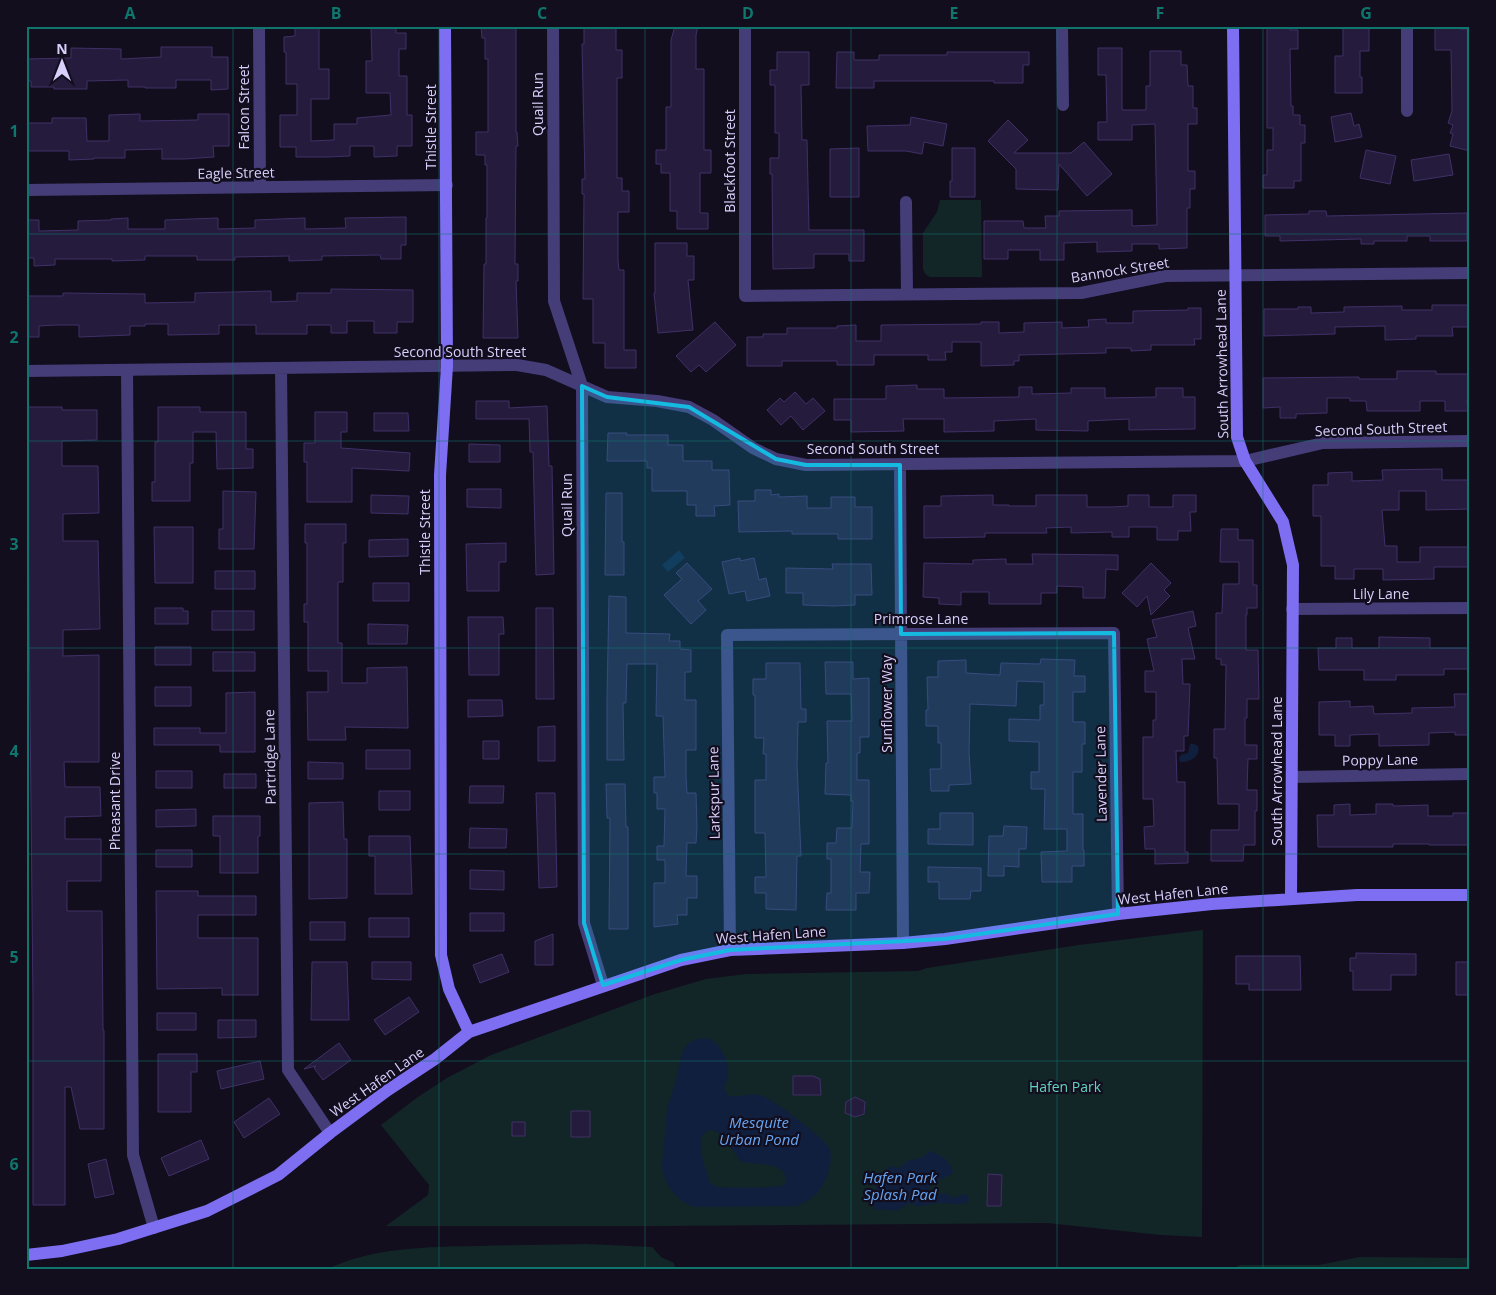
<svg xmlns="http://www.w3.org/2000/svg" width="1496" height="1295" viewBox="0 0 1496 1295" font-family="'Open Sans',sans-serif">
<rect width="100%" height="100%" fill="#120e1e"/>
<!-- green -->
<path fill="#122627" d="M940,200H981L982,277H930L925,274L923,269V233L937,212Z
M1203,930L1202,1237L1161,1235L1047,1223L654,1226H386L428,1195L429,1185L381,1125L418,1097L447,1078L491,1055L655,994L706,979L746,974L918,971L927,968L1079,945Z
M586,1244L652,1247L661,1257L674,1263L675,1269H327C375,1247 427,1247 478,1246C514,1245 550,1245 586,1244Z
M1360,1257L1470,1258V1269H1232L1240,1265H1319Z"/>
<!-- water -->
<path fill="#111f3e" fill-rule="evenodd" d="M679,550L685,558L668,572L662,565Z
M1190,744H1194L1198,746C1201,756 1190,763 1180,762L1179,758L1181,755L1188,753Z
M696,1039C700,1039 705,1038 709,1039C722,1044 730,1064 728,1077C727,1081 725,1084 724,1088L728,1096C740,1098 751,1092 762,1096C774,1100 823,1137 829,1148C835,1160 826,1182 818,1192C812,1198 804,1203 796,1206L694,1207C676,1200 663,1184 662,1165L667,1109L676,1080L682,1052L688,1044ZM711,1130L722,1134L740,1161C755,1166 782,1160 786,1179C786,1181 785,1184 783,1185C780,1188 727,1188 720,1187C716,1187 713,1185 710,1183C706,1169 691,1133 711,1130Z
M930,1151C940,1154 952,1162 953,1173C944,1180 927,1181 928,1195L934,1196L944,1193L954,1198L965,1194L969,1197L968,1202C958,1206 950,1203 940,1203C927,1202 924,1210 909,1203C894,1214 892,1210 874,1209V1191L876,1185L881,1181L883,1171L892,1166L897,1168L901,1167L907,1161L923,1157Z"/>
<!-- building -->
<path fill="#251c3d" stroke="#403067" d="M295,26H319V69H329V99H311V141L334,140V124H357V118L391,115L390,93H366V61H372L371,26H396V33H406V49H399V76H407V115H412V146H397V156L374,157V146H350V156L327,157H296V147H280V115H297V84H286V52H284V37L295,36Z
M481,26H516V132H517L518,146H516L515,264H518V281H516L518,338H483L484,264H486V218H487V165H485V155H476V132H488V59H485V38H482Z
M584,26H616V50H622V78H617V178H622V191H629V212H618V260L619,270H624V350H636V368H605V343H593V299H583L584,194H582V179H585L582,44H584Z
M675,26H698L696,35V69H704V150H711V173H700V213H708V229H677V211H670V173H661V164H656V150H666V107H671V40Z
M1267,26H1290V30H1298V49H1290L1291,106H1293V115H1300V125H1305V143H1301V181H1294V188H1263V175H1267V150H1273V128H1267Z
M1343,26H1369V51H1360V77H1362V93H1335V56H1343Z
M1435,26H1460V29H1470V151L1450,146L1453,134L1450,133L1453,125L1448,123L1452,111L1451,50H1435Z
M161,47H212V57H228V89L211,90V80H176V88H145V87H128V80L87,81V89H54V87H31V81H26V59L71,58V48L121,49V59L161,57Z
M1098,48H1122V110H1146V86H1150V51H1181V65H1187L1188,86H1193V108H1197V124H1188V171H1195V189H1190V208H1187V248L1159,249V244H1132V251L1097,252V242L1064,243V260H1040V250H1008V259H984V221H1023L1024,228H1046L1045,216H1059V211L1132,210V226L1157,225L1155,124L1132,125V140H1098V122H1107L1106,75H1098Z
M777,52H809V85H801L802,140H807L809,230H864V261H849V254H814V268L773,269L772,174H770V158H779V133H775V85H770V70H777Z
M837,52H854V60H879V55H947V52H1029V65H1023V83H994V81H874V88H836Z
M1351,113L1354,126L1359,124L1362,137L1335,142L1331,117Z
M140,114V121L198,120V114H229V146H213L214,157L184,159H162V149L125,150V158H94V159L69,160V151H26V123H52V118H86L87,141H109V115Z
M911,117L947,124L943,146L924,142L922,154L906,151H868L867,126L910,125Z
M1008,120L1028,140L1014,153H1071L1084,142L1112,174L1087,196L1059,164L1058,190L1016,189V169L988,141Z
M859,148V197H830V149Z
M952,148H975V197H950V181H952Z
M1366,150L1396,156L1390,184L1360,178Z
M1449,154L1453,175L1414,181L1411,160Z
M1309,211H1326L1327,216L1467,213V241H1430V236H1407V241H1374V244H1361V239L1280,241V236H1265V215L1309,214Z
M406,217V245H401V259H381L380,255L322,256V260L289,261V256L235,257V260H197V256H145V260L112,261V259H55V265L34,266V258H26V220H39V231L78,230V221L111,220V219L128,218V229H165V220L218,218V229L255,228V220L305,218V229L346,228L345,218Z
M655,243H687V256H694V280H688L693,330L658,333L654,293H655Z
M331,289L413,290V322H397V333H374V321H347V333H331V325H307V334H256V325H219V334L168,335V324H145V326H130V335L79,337V325H56L39,326V337H26V296H63V293L145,294V303L195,302V293L271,291V302L297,301V293H331Z
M1432,305H1468V327H1452L1453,336H1416V339L1385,340V326L1335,327V334L1264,336V309H1298V307H1311V313L1344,312V307L1402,306V310H1432Z
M1188,308H1201V339H1194L1195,345H1151V350L1131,351V348H1106V353L1019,355V361H1014V365L981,366V342H952V352H945L946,360H928V355H874V365H837V361H782V366H747V337H763V334H787V328H837V326L856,325V341H881V325L981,324V322H999V333L1024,332V323L1062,322V328L1089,327L1088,320L1106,319V323H1133V311L1188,310Z
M715,322L736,345L706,372L699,365L691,372L676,356Z
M1397,371H1436V374H1470V399H1467L1468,411H1445V401H1420V411H1367L1366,401H1350V398H1327V413L1296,414V418H1280V407L1263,408V378L1359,377V379H1397Z
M917,385V389H944V398L1019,397V387H1032V394L1071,393V388H1105V398L1156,397V388H1183V397H1195V429L1129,430V419L1088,421V431L1036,430V419L994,421V431L944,432V419H903L904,431L851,432V420H834V399H886V386Z
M795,392L806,404L813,398L825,411L803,430L791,416L781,425L767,410L780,398L784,402Z
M476,401H509V408L547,406L549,466H552L554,574L536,575L533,452H530L529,419H476Z
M27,407H62V410H97V440L62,441V466H98L99,513L63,514V541H98L100,629L63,630V656L99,655V762H64L65,787H100L101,816L65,817V839H101V881H67V911H102L103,1030H104V1129H80L71,1087H65V1205H33V1002Z
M158,407H200V412H246V449H253V468L217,469L216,432H193V463H190V501H152V482H155V442H158Z
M315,412H347V432H341V448L410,453L409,471L352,468V502H307V462H304V443H315Z
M374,413H408L409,431H374Z
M608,433H627L626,435H668V445H683V461H712V470H729L730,505L714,506L715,516H696V505H687V491H652V468H647V461H607Z
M469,444L500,445V462H469Z
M1442,469V480H1470V509L1426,510V491H1399V510H1382L1385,546H1397V562H1420V547H1470V567H1434V579L1383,580V569H1354V579H1335V566H1321V516H1313V485H1328V473L1352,472V481L1383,480L1382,470Z
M467,489H501V508L467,507Z
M755,490H771V495L779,494V497L807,496V508H831V497H855V507H872V539H838V534H792V531L739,532L738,501H755Z
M223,491L256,492L254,549H219V529H223Z
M606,493H622V542H624V575H605Z
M371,495L409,496L408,514L371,513Z
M993,495V505H1009V506H1036V495H1087V507H1112L1128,506V495H1149V507H1173V495H1196V512H1190L1191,531H1178V540H1157V527H1129V537H1112V532L1071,533V527L1046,528L1047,533H985V537L924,538V506H941V496Z
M305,524H346V543H343V582H338V643H342V683H367V668L407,667L408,728L345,727L346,740H308L307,692H328V671H308V622H304V604H307V543H305Z
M154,527H193V583H155Z
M1221,529H1238V540H1253V585H1257V608H1247V615H1246V650H1258L1259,699H1247V718H1245V745H1257V759H1248L1247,790H1257V811H1255V845H1244L1243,861H1211V830H1239V804H1218L1217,758H1214V729H1225L1226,665H1221V659H1216V613H1222L1223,584H1239V562H1220Z
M408,539V556L369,557V540Z
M506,543V562H499V591H467L466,544Z
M1032,554L1118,555V570L1106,569L1105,598H1083V587L1057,586V593H1041V604H989V592H961V605L939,604V598L923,597L924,563L973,564V560L1006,559V564H1033Z
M740,558V561L754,558L759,580L766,578L770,596L747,601L745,591L729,594L722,562Z
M687,563L712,589L698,601L706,610L691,624L664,595L682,579L676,573Z
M1151,563L1171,583L1164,590L1170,596L1151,615L1147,596L1137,607L1122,593Z
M832,564H871L872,595H855V605L834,606L803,605V593H786V568L833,569Z
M215,571H255V589H215Z
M373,583H409V601H373Z
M609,596L626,597V633L670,634L669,641H680V649L691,650V672H685V700H696V750H686V776L687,793H696L697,827L696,843H687L686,876H697V898H687V915H677L678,924L654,927V883H665V860H657V846H664L665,809H657V793H654V777H665L663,716H656L657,664H627L626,703H623L624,760H607V699Z
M155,608H183V611H188V624H155Z
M536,608H553L554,699H536Z
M212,611H254V630H212Z
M1193,611L1196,626L1188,628L1195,659H1182L1183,684H1190L1188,736H1184V751H1176L1177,782H1185V852H1188V863L1155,864V849H1145L1144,827L1154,826L1153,799H1143V737H1153V720H1156V692H1145V671H1154L1147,639L1157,637L1152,620Z
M468,617H503L504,634H499V675H469Z
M368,624L408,625L407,644H368Z
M1379,637L1430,638V648H1470V669H1444V675H1396V680H1364V670H1319L1318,648H1336V638H1352V648H1379Z
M155,647H191V665H155Z
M213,652H255V671H213Z
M1041,659L1075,660L1074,676H1085V692H1073V722H1085V744H1082V772H1073V814H1083V850H1084V866H1072V882H1042L1041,852L1067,851V829H1044L1045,789H1031V772H1039V742L1009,741V719L1040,720V705H1044V682L1017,681L1016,706L970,704L969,752L971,784L949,785V791H931L930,769H941V743H938V726H926V710H928L927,677H938V661L966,660V673L1000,675L1001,663L1040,664Z
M825,662H853V679L869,678V737H860V753H857V780H869V844H861L860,872H870L869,893H856V910H826L827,893H831V859H827V843H836L837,828H852L853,801H851V795L825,794L826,763H828L827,721H852L851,694H826Z
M766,663H800L801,709H806V722H798L797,764L801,856H797L796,910L766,909V893H755V877H766L765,833H755V780H766V754H763L764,738H755V695H753V679H766Z
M155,687H191V706H155Z
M255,692V752H220V745H154V728H200V733H226V693Z
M1454,694H1470V735H1455V732L1429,733V745L1379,746V734L1350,735V746H1335V735H1319V702L1350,701V707L1373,706L1374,714L1412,713V708L1455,707Z
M468,700H502L503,716L468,717Z
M555,726V761H538V727Z
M483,741H499V759H483Z
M366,750H410V769H366Z
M308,762L343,763V779H308Z
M156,771H192V788H156Z
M224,774H256V788H224Z
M606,784H625L626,827H628V929H609L610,818H607Z
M470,786H504L503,803H469Z
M379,791H410V810H379Z
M536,793H555L557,887L539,888Z
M343,802L344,839H347V898L309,899V803Z
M1350,804V815L1376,814V804H1393V806L1428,805V816H1453V813H1470V845H1429V844H1393V847H1318L1317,815H1334V805Z
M196,809V826L156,827V810Z
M940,813H973V845L928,844V829H940Z
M213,816H260V836H258V873H220V836H213Z
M1004,826L1027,827L1026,849H1019V867L1004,866V876H988L989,836H1003Z
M470,828L507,829L506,848H469Z
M369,836H410L412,894H375V856H369Z
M156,850H192V867H156Z
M928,867L981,868V891H971L970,899H939V882H928Z
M470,870L504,871V890L470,889Z
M156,891H198V896H256V915H198V938H258V995H222V988L157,989Z
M470,913H504V931H470Z
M369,918H409V937H369Z
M310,922H345V940H310Z
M553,934V965H535V941Z
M1356,953L1416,954V975H1391V990H1353V971H1350V958H1356Z
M502,954L509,972L480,983L473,965Z
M1236,956H1300L1301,990H1249V984H1236Z
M312,962H347L349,1020H311Z
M372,962H411V980L372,979Z
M1456,962H1470V995H1456Z
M409,997L419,1012L385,1035L374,1020Z
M157,1013H196V1030H157Z
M218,1020H256V1037L218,1038Z
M339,1043L351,1060L323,1080L314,1068L316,1066L304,1069Z
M158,1054H197V1072H191V1112H158Z
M260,1061L264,1079L221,1089L217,1071Z
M793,1076H813L820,1079L821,1095H793Z
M855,1097L865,1102L864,1114L855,1117L845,1113L846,1102Z
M269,1098L280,1114L244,1138L234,1122Z
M571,1111H590V1137H571Z
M512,1122H525V1136H512Z
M201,1140L209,1159L169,1176L161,1158Z
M106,1159L114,1194L95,1198L88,1164Z
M988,1174L1002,1175L1001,1206H987Z"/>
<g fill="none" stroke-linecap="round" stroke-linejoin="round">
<!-- street -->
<path stroke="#453d78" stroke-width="12" d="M259,26L260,187
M553,26L554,301L582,386L584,923L603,985
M745,26V296L1081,293L1165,276L1470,273
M1062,26L1063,105
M1407,26V111
M26,190L447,185
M906,202L907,294
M281,368L288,1070L330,1133
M127,370L133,1155L154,1228
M26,371L517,365L546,370L607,397L657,401L689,407L713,420L753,448L776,459L806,465L1245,461L1323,443L1470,441
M900,465L903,943
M1292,609L1470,608
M1292,777L1470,774
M730,950L727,635L1114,633L1118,914"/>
<!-- secondary -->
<path stroke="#7e6ff2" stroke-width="12" d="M445,26L447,366L440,475L441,955L449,989L469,1032
M1233,26L1237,437L1245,461L1283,522L1293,565L1291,898
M26,1255L62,1251L118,1239L207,1211L278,1175L330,1133L388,1090L435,1059L469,1032L681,960L730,950L903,943L945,939L1118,914L1212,904L1357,895H1470"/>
</g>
<!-- marked area -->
<path fill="#15bae1" fill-opacity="0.2" stroke="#15bae1" stroke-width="4" stroke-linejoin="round" d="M582,386L607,397L689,407L776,459L806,465H900L901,634L1114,633L1118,914L945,939L730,950L681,960L603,985L584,923Z"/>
<!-- grid -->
<path fill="none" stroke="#0f766e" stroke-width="1" stroke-opacity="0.55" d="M233,26V1269M439,26V1269M645,26V1269M851,26V1269M1057,26V1269M1263,26V1269M26,234H1470M26,441H1470M26,648H1470M26,854H1470M26,1061H1470"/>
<g text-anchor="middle" stroke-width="4.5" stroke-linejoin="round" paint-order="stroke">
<!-- street labels -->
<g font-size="14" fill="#d8cffb" stroke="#120e1e">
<text transform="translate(538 104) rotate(-90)" y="5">Quail Run</text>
<text transform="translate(244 107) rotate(-90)" y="5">Falcon Street</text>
<text transform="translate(431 127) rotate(-90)" y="5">Thistle Street</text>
<text transform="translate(730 161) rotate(-90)" y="5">Blackfoot Street</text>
<text transform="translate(236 173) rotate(-1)" y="5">Eagle Street</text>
<text transform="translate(1120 270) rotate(-9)" y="5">Bannock Street</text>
<text x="460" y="357">Second South Street</text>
<text transform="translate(1222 364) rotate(-91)" y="5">South Arrowhead Lane</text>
<text transform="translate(1381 429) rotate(-2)" y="5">Second South Street</text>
<text x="873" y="454">Second South Street</text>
<text transform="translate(567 505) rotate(-90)" y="5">Quail Run</text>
<text transform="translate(425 532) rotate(-90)" y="5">Thistle Street</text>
<text x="1381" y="599">Lily Lane</text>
<text x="921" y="624">Primrose Lane</text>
<text transform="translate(887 704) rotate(-90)" y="5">Sunflower Way</text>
<text transform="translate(270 757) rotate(-91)" y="5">Partridge Lane</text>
<text transform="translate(1380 760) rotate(-1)" y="5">Poppy Lane</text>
<text transform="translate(1277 771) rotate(-90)" y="5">South Arrowhead Lane</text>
<text transform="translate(1101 774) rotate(-91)" y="5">Lavender Lane</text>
<text transform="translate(714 793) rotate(-91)" y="5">Larkspur Lane</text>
<text transform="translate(115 801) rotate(-90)" y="5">Pheasant Drive</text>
<text transform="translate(1173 894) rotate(-6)" y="5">West Hafen Lane</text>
<text transform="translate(771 935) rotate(-4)" y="5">West Hafen Lane</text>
<text transform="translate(377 1082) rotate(-35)" y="5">West Hafen Lane</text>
</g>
<!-- park labels -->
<g font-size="14" fill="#62d3c1" stroke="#120e1e">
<text x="1065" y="1092">Hafen Park</text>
</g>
<!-- water labels -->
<g font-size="15" font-style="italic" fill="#66a4f1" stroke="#120e1e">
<text x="759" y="1128">Mesquite<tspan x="759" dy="17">Urban Pond</tspan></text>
<text x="900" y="1183">Hafen Park<tspan x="900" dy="17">Splash Pad</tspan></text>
</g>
</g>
<!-- border -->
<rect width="1496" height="1295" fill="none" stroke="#120e1e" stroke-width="55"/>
<!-- north arrow -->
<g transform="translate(62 62)" stroke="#120e1e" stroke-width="4" paint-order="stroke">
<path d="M0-4L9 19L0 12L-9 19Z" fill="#d8cffb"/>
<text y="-8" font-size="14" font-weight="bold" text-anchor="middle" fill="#d8cffb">N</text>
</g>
<rect x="28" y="28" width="1440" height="1240" fill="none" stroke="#0f766e" stroke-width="2"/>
<g font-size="16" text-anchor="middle" font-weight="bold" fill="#0f766e">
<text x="130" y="19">A</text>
<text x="336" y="19">B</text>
<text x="542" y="19">C</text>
<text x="748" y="19">D</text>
<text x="954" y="19">E</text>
<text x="1160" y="19">F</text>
<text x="1366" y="19">G</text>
<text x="14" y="137">1</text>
<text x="14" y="343">2</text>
<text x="14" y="550">3</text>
<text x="14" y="757">4</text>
<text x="14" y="963">5</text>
<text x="14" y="1170">6</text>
</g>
</svg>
